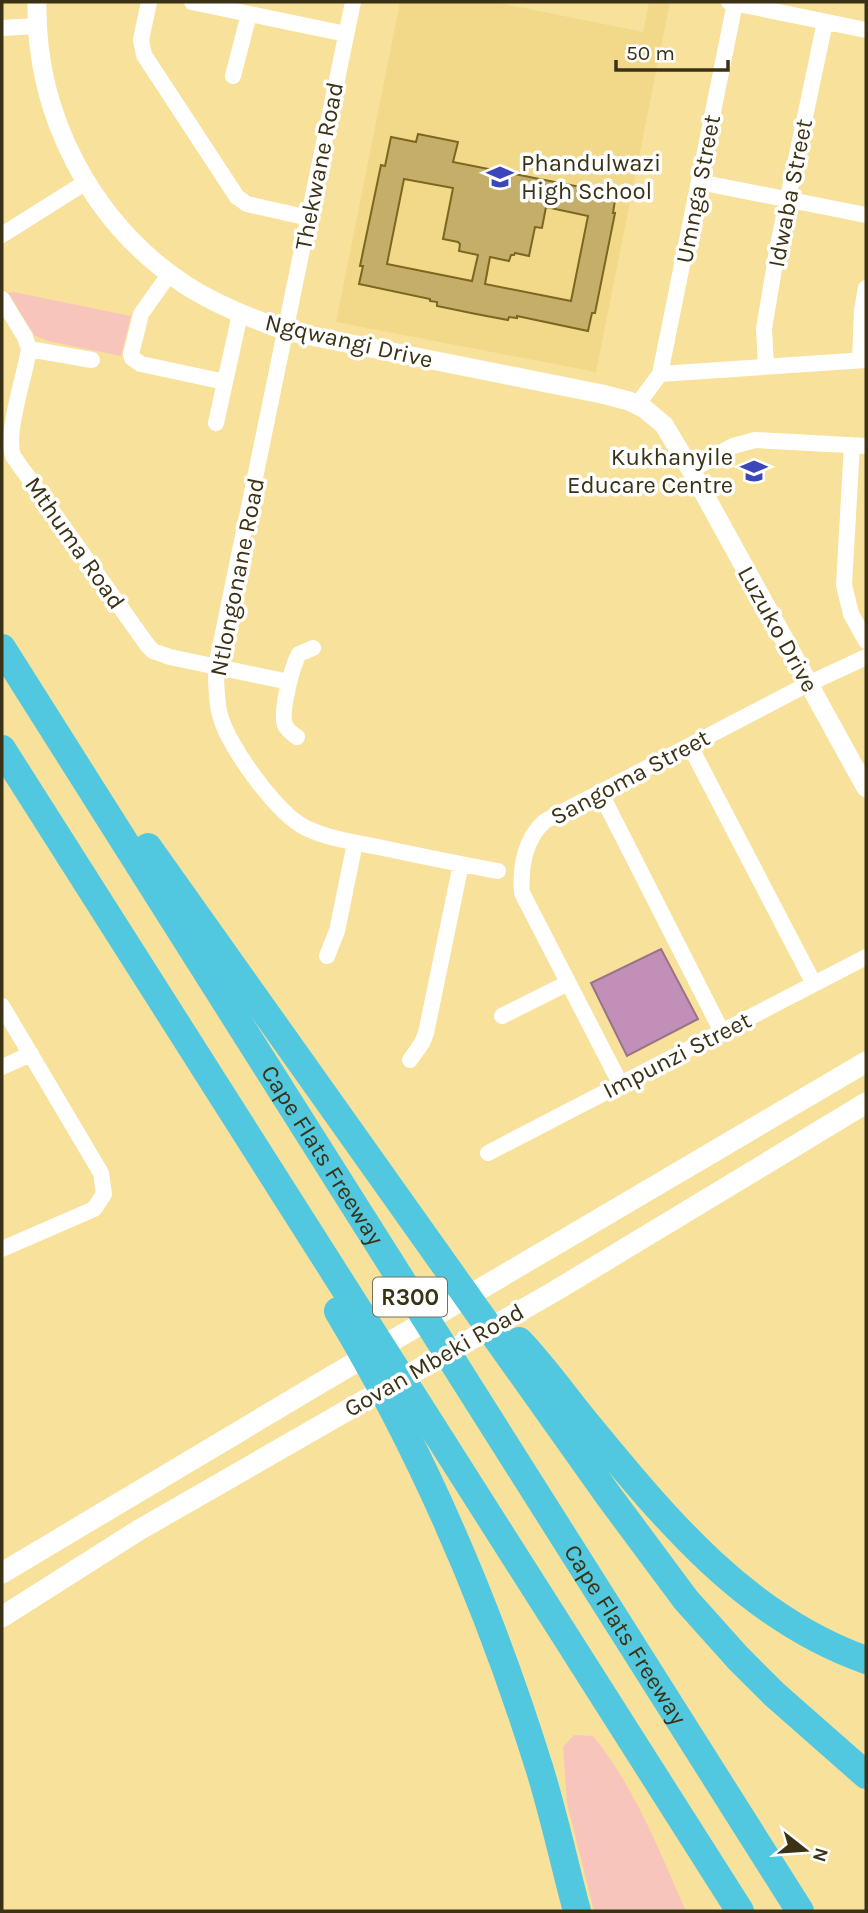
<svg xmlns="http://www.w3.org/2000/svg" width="868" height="1913" viewBox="0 0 868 1913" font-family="Karla,sans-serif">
<rect width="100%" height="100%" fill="#f8e19b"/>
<!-- built -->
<path fill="#f2d98a" d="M400,2H495L643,32L649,2H670L596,372L336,322Z"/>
<!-- green -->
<path fill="#f7c5bb" d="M13,292L131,316L121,356L48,341L35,336L8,293Z
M574,1735L593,1736C635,1787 659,1851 686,1911H594L567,1803L563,1747Z"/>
<!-- water -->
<path fill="#c18fb8" stroke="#997387" stroke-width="2" d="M661,949L698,1019L627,1056L591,983Z"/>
<!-- building -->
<path fill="#c4ae69" stroke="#7c671f" stroke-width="2" fill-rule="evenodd" d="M418,134L458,142L453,162L616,194L613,213H615L595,313H592L588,331L517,316V318L509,317L508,320L476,314L437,306V302L430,301V299L359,284L363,266H360L381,165L385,166L391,137L416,142ZM404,179L453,188L443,239L458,242L460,244L459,251L478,255L472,281L387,264ZM546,207L588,216L571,301L485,284L490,257L509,261L511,255H514L515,253L529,256L535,227L542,228Z"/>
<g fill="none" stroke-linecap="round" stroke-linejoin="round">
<!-- minor -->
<path stroke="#fff" stroke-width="16" d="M149,2L141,40L144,55L237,197L247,204L309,218
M192,2L346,34
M353,2L216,667C216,683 216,700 220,715C228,746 277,814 306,828C329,839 358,843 383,848C421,856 459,864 498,871
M729,2L866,30
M2,28L37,26
M233,76L249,14
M699,182L866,215
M2,235L86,182
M170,273L141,314L131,354L132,358L141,364L225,382
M2,299L25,337L29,349C25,376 5,432 13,456L148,646L153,651L170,657L289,682
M29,349L92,360
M860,360L862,310L866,288
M766,366L764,329L778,245L825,22
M660,374L866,360
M637,405L660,374L735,3
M216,423L240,314
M852,445L844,585L851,614L866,641
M691,470L733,446L755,440L866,446
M297,737C293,734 288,731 285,725C280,713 292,666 299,654L313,648
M690,746L814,984
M600,792L722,1032
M327,956L337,931L355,843
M2,1006L101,1173L104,1194L94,1209L2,1249
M502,1016L568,983
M410,1060L422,1043L426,1033L461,864
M2,1067L31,1054
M621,1085L522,893C520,867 525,838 545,821L808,684L866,657
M488,1153L866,957"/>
<!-- tertiary -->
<path stroke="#fff" stroke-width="19" d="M37,2C35,114 91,222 184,284C216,305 251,318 286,331L602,394L629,401L645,409L664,425L691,470L866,788"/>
<!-- secondary -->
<path stroke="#fff" stroke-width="21" d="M2,1573L317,1385L866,1062
M2,1617L139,1530L555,1291L866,1103"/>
<!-- motorway -->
<g stroke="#51c8df" stroke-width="28">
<path id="s1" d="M2,648L800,1911"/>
<path d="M2,749L740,1911"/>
<path d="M148,847L608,1495L686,1600L738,1658L774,1694L866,1775"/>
<path d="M338,1311C423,1453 490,1610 539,1767C554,1815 564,1863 577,1911"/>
<path d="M519,1341C542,1365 562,1393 583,1419C663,1516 744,1617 866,1660"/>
</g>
</g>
<!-- icons -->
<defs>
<g id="school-bare" transform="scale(2.1)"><path d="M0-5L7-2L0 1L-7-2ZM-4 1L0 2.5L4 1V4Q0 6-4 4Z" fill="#3a46b9" stroke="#fff" stroke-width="2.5" paint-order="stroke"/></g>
</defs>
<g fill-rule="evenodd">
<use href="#school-bare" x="500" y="177"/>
<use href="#school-bare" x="754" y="471"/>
</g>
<g text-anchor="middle" stroke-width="7" stroke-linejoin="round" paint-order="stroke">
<!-- shield labels -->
<rect fill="#fff" stroke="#76705b" stroke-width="2" x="373" y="1277.5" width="74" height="39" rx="5"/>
<g font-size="23" font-weight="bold" fill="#3b3215">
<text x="410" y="1305">R300</text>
</g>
<!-- poi labels -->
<g font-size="24" fill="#3b3215" stroke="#fff" text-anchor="start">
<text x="521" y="171">Phandulwazi<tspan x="521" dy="28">High School</tspan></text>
<text x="733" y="465" text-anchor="end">Kukhanyile<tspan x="733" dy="28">Educare Centre</tspan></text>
</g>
<!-- street labels -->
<g font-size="24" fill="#3b3215" stroke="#fff">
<text transform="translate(319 166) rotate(-79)" y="8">Thekwane Road</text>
<text transform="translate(698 189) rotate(-79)" y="8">Umnga Street</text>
<text transform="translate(790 193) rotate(-79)" y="8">Idwaba Street</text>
<text transform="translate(349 341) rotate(13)" y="8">Ngqwangi Drive</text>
<text transform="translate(75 543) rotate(55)" y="8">Mthuma Road</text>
<text transform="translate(237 577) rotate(-79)" y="8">Ntlongonane Road</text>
<text transform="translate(778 629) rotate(61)" y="8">Luzuko Drive</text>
<text transform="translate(630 777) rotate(-28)" y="8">Sangoma Street</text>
<text transform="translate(677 1055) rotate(-27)" y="8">Impunzi Street</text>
<text dy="8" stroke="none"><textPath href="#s1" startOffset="600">Cape Flats Freeway</textPath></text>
<text transform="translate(434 1360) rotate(-30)" y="8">Govan Mbeki Road</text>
<text dy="8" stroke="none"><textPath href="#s1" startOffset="1167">Cape Flats Freeway</textPath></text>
</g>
</g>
<!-- border -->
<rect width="868" height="1913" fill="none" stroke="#3b3215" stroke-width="7"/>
<!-- north arrow -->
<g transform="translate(805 1850) rotate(107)" stroke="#ffffff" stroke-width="5" paint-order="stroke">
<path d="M0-5L12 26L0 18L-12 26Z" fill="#3b3215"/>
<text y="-10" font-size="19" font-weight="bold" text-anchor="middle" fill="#3b3215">N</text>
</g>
<!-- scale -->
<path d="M616 60v10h112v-10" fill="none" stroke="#3b3215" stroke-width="3.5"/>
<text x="626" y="60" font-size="21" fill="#3b3215" stroke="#ffffff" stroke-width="5" paint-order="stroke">50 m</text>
</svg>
